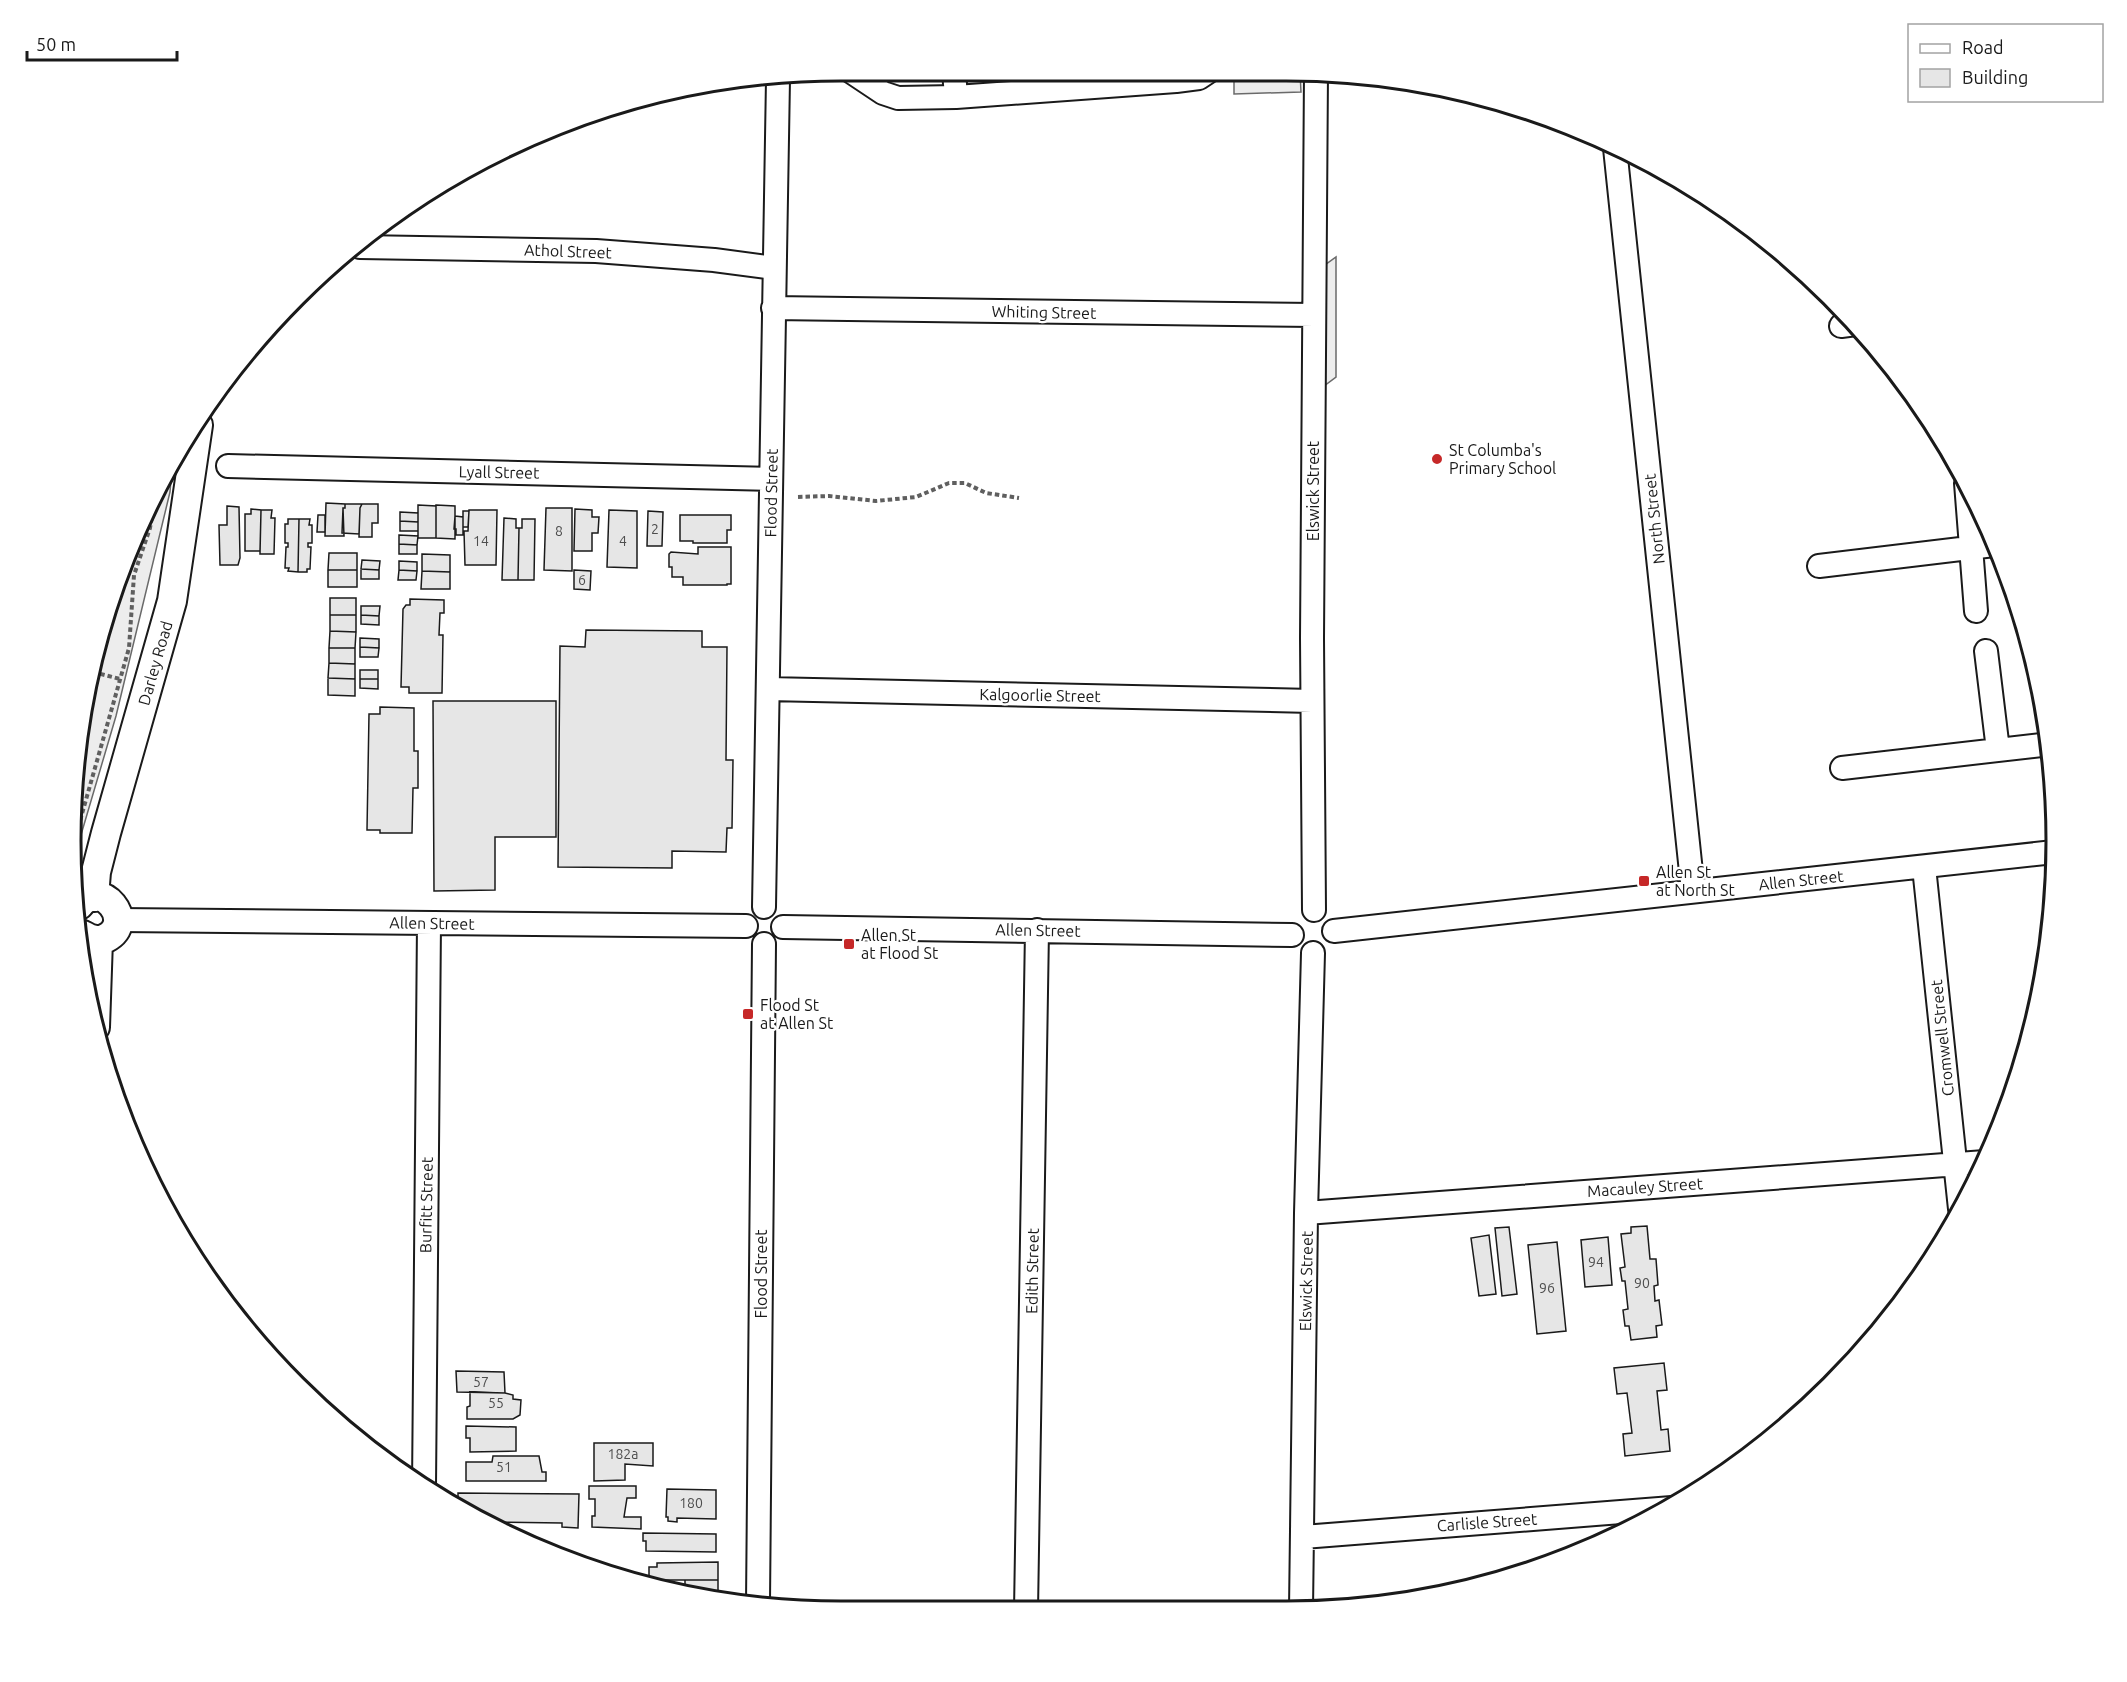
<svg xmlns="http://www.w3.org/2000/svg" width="2127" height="1682" viewBox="0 0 2127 1682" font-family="Ubuntu,sans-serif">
<rect width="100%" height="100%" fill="#fff"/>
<!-- built -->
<path fill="#ededed" stroke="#6a6a6a" stroke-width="1.5" d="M1234,72H1300L1301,92L1234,94Z
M1336,257V377L1324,386L1325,265Z
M173,457L170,492L116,716L73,862L71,841L97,642Z"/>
<!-- building -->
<path fill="#e6e6e6" stroke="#1a1a1a" stroke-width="1.5" d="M326,503L345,504V508H343L344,536H325Z
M345,504H362L360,508L359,534L342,533L343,508H345Z
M362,504H378V523H372V537H359L360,508Z
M418,505L436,506V538H418Z
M436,505L455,506V539L436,538Z
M227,506L239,507L240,558L238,565H220L219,525H227Z
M546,508H572V571L544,570Z
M251,509L261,510L260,551H245V514H251Z
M575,509L592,510V517H599L598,533H592V551H574Z
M261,510H272L271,518H275L274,554H260Z
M469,510H497L496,565H465L464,531H468Z
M609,510L637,511V568L607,567Z
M463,511H469L468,527H463Z
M648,511L663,512L662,546H647Z
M400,512L418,513V522L400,521Z
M318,515H325V532H317Z
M680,515H731V530H727V543H693V541H680Z
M455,516L463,517V535H456V529H454Z
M504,518L516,519V528H519L518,580H502Z
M288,519H299L298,572L288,571L289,568H285L286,547H288V543H285V524H288Z
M299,519H310L309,525H312V543H308V547H311L310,569H307V572H298Z
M522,519H535L534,580H518L519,528H522Z
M400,521L418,522V531H400Z
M399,535L418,536L417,545L399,544Z
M399,544L417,545V554H399Z
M698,547H731V584H727V585H683V577H672V567H669V554L671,552L698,554Z
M329,553H357V570H328Z
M422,554L450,555V572L422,571Z
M362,560L380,561L379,570L361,569Z
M399,561L417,562V571L399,570Z
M361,569L379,570V579H361Z
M328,570H357V587H328Z
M399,570L417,571L416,580H398Z
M574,570L591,571L590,590L574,589Z
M422,571L450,572V589H421Z
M330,598H356V615H330Z
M410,599L444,600V613H440L439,635H443L442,693H409V687H401L403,609L406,605H410Z
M361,606H380L379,616L361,615Z
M330,615H356V632L330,631Z
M361,615L379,616V625L361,624Z
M586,630L702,631V647H727L726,760H733L732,828H727L726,852L672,851V868L558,867L560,646L585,647Z
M330,631L356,632L355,648H329Z
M360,638L379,639V648L360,647Z
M360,647L379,648L378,657H360Z
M329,648H355V664L329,663Z
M329,663L355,664V679L328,678Z
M360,670H378V679H360Z
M328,678L355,679V696L328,695Z
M360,679H378V689L360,688Z
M433,701H556V837H495V890L434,891Z
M380,707L414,708V751H418V788H413L412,833H380V830H367L369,714H380Z
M1647,1226L1650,1259H1656L1658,1285L1654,1286L1655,1301L1659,1300L1662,1325L1656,1326L1657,1337L1631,1340L1629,1326H1625L1623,1310L1628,1309L1625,1281H1622L1620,1268L1625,1267L1621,1234L1631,1233V1227Z
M1509,1227L1517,1294L1502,1296L1495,1228Z
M1489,1235L1496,1294L1479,1296L1471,1238Z
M1608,1237L1612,1285L1585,1287L1581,1240Z
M1557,1242L1566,1331L1537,1334L1528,1245Z
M1664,1363L1667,1390L1657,1391L1661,1430L1668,1429L1670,1451L1625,1456L1623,1434L1632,1433L1627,1393L1617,1394L1614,1368Z
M456,1371L504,1372L505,1393L457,1392Z
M470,1392L505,1393L513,1395V1399L521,1400L520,1415L513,1419H467V1407L470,1406Z
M466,1426L516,1427V1451L470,1452V1438H466Z
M594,1443H653V1466L625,1464V1480L594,1481Z
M493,1456H539L542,1472H546V1481H466V1462H492Z
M589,1486H636V1498H627L624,1517H641V1529L592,1527V1516H595V1499H589Z
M667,1489L716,1490V1519L677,1518V1522L668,1521V1517H666Z
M458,1493L579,1494L578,1528L562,1527V1523L489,1522L458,1506Z
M643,1533L716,1534V1552L646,1551V1541H643Z
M718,1562V1580H649V1567H657V1563Z
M685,1580H718V1595H685Z"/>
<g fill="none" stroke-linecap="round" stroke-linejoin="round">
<!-- minor casing -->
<g stroke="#1a1a1a" stroke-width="26">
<path id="minor" d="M850,71L883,93L898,98L956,97L1176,81L1199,78L1208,72
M954,71L956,97
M1615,148L1693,891
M360,247L596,251L714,260L774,268
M773,308L1314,315
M1841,326L1856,324
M228,466L771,479
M1966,483L1976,611
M1819,566L1994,545
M1986,651L1998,750
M768,689L1312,701
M1842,768L2050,744
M1924,867L1960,1209
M764,907L778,79
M1314,910L1312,638L1316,72
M118,920L746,926
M783,927L1292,935
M1334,931L2054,852
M1306,1213L1985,1162
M424,1487L429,923
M1303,1537L1672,1508
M758,1603L764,944
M1301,1610L1306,1213L1313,953
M1026,1611L1037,930"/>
</g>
<!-- major casing -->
<g stroke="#1a1a1a" stroke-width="32">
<path id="major" d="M94,897L96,872L106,833L172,601L198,425
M79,905C101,877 137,922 106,938C98,942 90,940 83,935
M95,1027L98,940"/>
</g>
<!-- path -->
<path stroke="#5f5f5f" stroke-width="4" stroke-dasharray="4.5 3" stroke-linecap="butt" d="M798,497L829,496L876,501L916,497L949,483H965L986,493L1019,498
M93,672L120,679
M72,849L129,648L134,575L150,528L154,504"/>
<!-- minor -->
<use href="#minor" stroke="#fff" stroke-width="22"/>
<!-- major -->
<use href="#major" stroke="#fff" stroke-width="28"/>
</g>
<!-- markers -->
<g fill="#c62828" stroke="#fff" stroke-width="2">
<circle cx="1437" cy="459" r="6"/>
<rect x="1638" y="875" width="12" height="12" rx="3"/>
<rect x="843" y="938" width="12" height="12" rx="3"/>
<rect x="742" y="1008" width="12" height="12" rx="3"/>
</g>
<g text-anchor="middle" stroke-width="4.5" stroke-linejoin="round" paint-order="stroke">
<!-- number labels -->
<g font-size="14" fill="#4d4d4d">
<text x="655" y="534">2</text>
<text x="559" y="536">8</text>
<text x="481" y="546">14</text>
<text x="623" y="546">4</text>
<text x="582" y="585">6</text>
<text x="1596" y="1267">94</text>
<text x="1642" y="1288">90</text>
<text x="1547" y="1293">96</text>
<text x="481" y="1387">57</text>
<text x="496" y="1408">55</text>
<text x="623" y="1459">182a</text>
<text x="504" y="1472">51</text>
<text x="691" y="1508">180</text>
</g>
<!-- street labels -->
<g font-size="16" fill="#1a1a1a" stroke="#fff">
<text transform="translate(568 251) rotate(2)" y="6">Athol Street</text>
<text transform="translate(1044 312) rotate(1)" y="6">Whiting Street</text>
<text transform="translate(499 472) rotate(1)" y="6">Lyall Street</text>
<text transform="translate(1313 491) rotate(-90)" y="6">Elswick Street</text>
<text transform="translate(771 493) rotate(-89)" y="6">Flood Street</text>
<text transform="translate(1654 519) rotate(-96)" y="6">North Street</text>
<text transform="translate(155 663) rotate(-74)" y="6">Darley Road</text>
<text transform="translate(1040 695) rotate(1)" y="6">Kalgoorlie Street</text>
<text transform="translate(1801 880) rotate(-6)" y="6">Allen Street</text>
<text transform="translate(432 923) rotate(1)" y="6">Allen Street</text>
<text transform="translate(1038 930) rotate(1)" y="6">Allen Street</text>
<text transform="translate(1942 1038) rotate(-96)" y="6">Cromwell Street</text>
<text transform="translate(1645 1187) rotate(-4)" y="6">Macauley Street</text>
<text transform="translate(426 1205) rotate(-89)" y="6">Burfitt Street</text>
<text transform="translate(1032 1271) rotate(-89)" y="6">Edith Street</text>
<text transform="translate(761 1274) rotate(-90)" y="6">Flood Street</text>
<text transform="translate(1306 1281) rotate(-89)" y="6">Elswick Street</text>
<text transform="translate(1487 1522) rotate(-4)" y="6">Carlisle Street</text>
</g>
<!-- poi labels -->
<g font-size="16" fill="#1a1a1a" stroke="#fff" text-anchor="start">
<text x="1449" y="456">St Columba's<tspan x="1449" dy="18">Primary School</tspan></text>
<text x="1656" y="878">Allen St<tspan x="1656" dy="18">at North St</tspan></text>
<text x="861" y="941">Allen St<tspan x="861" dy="18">at Flood St</tspan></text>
<text x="760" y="1011">Flood St<tspan x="760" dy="18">at Allen St</tspan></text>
</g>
</g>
<!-- crop -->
<path d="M0 0H2127V1682H0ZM841 81H1286A760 760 0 0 1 2046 841V841A760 760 0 0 1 1286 1601H841A760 760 0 0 1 81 841V841A760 760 0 0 1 841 81Z" fill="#fff" fill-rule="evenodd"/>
<path fill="none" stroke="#1a1a1a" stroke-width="3" d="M841 81H1286A760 760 0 0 1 2046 841V841A760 760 0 0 1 1286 1601H841A760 760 0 0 1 81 841V841A760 760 0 0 1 841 81Z"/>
<!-- legend -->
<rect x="1908" y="24" width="195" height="78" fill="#ffffff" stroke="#a3a3a3" stroke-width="1.5"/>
<rect x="1920" y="44" width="30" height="9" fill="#ffffff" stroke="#a3a3a3" stroke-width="1.5"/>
<text x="1962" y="54" font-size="18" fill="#1a1a1a">Road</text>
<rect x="1920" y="69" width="30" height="18" fill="#e6e6e6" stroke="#a3a3a3" stroke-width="1.5"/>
<text x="1962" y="84" font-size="18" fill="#1a1a1a">Building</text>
<!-- scale -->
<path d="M27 51v9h150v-9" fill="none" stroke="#1a1a1a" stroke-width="3"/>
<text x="36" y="51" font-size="18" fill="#1a1a1a" stroke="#ffffff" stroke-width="4.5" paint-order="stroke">50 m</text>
</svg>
